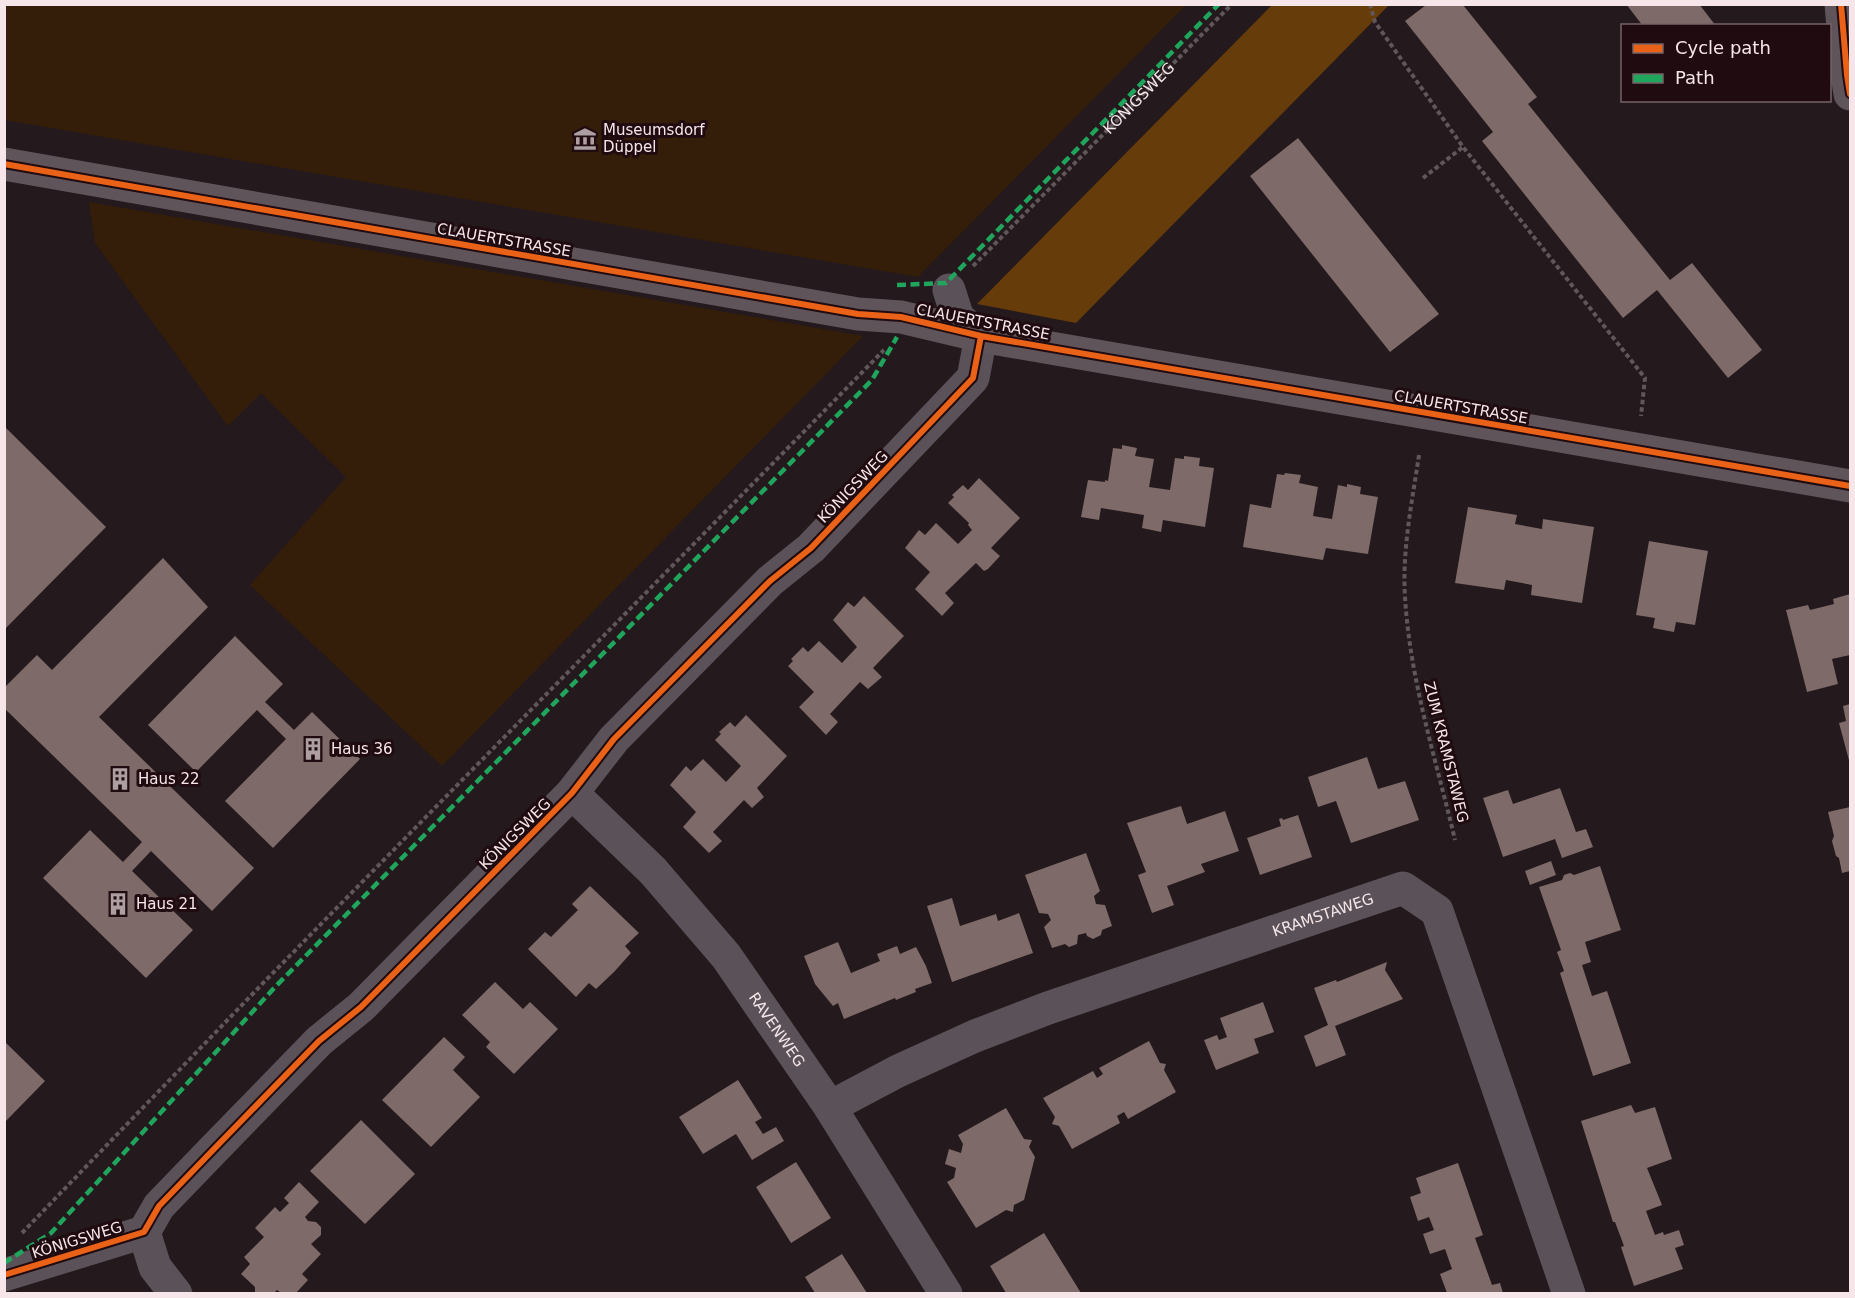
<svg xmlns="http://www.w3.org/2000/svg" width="1855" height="1298" viewBox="0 0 1855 1298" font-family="'DejaVu Sans',sans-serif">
<rect width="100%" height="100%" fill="#24191c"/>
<!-- green -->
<path fill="#341e09" d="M4,5L5,4L1186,5L918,277L5,120Z
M89,202L863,336L442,766L250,585L346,477L261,393L228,426L95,243Z"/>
<!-- forest -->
<path fill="#663c0a" d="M1272,5H1389L1076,323L977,304Z"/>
<!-- building -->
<path fill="#7e6a68" d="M1626,4H1699L1716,26H1643Z
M1426,5H1463L1537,97L1528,104L1670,280L1692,263L1762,350L1728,378L1657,290L1623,318L1482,141L1493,132L1405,21Z
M1298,138L1439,314L1390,352L1250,176Z
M4,426L106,527L4,630Z
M1122,445L1137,448L1135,456L1154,459L1149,487L1170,490L1175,458L1184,459V456L1200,458L1199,466L1214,468L1205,527L1163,520L1161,532L1142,528L1144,515L1101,508L1099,520L1081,517L1088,480L1105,482V480L1108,481L1113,448L1122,449Z
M1285,473L1301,475L1299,483L1318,487L1313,516L1332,519L1338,485L1347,487V484L1361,487L1360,494L1378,497L1368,554L1326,548L1323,560L1243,547L1250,504L1271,508L1277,474L1284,475Z
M979,478L1020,518L991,548L1000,556L988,569L984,571L976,563L945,593L954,603L942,616L915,589L930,572L905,548L919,530L925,535L936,523L958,544L972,530L968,525L969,523L948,503L954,497L952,495L963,485L968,490Z
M1468,507L1517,515L1515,524L1542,529L1543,519L1594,527L1582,603L1531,595L1532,585L1506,580L1504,590L1455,583Z
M1649,541L1708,551L1695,625L1676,622L1674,632L1653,628L1655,618L1636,615Z
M163,558L208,607L99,717L254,868L212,911L151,851L132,871L193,930L146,978L43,878L90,830L123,862L142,842L4,708V688L37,655L52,670Z
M1850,594V655L1832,659L1838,684L1807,692L1786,610L1808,605L1810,610L1834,604L1833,599Z
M864,596L904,636L873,668L882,677L868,689L860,682L830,714L838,722L826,735L799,707L814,692L788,666L793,661L791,659L803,647L808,652L819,641L842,663L857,647L833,620L848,602L854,607Z
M235,636L283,684L265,702L294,730L312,712L360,759L273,848L225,801L286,739L257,710L196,772L148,725Z
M1850,704V764L1839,723L1846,721L1843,706Z
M746,715L787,756L757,788L764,797L752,808L744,800L713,832L722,841L709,853L683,827L696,812L670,785L686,766L691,771L703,759L726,782L741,766L715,740L721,734L719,732L730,722L735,727Z
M1367,757L1378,789L1405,781L1419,820L1351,843L1336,801L1318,807L1308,777Z
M1560,788L1576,832L1586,829L1593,847L1562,858L1555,839L1503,857L1483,798L1508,790L1513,804Z
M1181,806L1187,824L1225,811L1239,851L1201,864L1205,872L1167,886L1174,905L1152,913L1138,875L1146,872L1127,823Z
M1850,807V871L1842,873L1839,858L1836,856L1832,841L1834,836L1828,812Z
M1298,815L1312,857L1260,875L1247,838L1281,826L1279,819L1282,818L1283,820Z
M1086,853L1100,891L1094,896L1096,904L1105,905L1112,926L1102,930L1101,935L1093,939L1087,936L1086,933L1078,935L1077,944L1069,947L1065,944L1052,948L1044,927L1051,920L1048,914L1039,913L1025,875Z
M1551,861L1556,875L1530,885L1525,871Z
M1600,866L1621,930L1585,942L1591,962L1582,965L1592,996L1607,991L1631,1063L1593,1076L1560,973L1564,971L1557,952L1561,950L1539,887L1562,880L1564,875L1570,873L1574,875Z
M590,886L639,933L625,946L631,953L614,972L596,989L589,983L576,997L528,949L545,932L551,937L578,910L572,904Z
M952,898L960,926L996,914L998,921L1019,913L1033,953L952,982L927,906Z
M838,942L851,973L880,961L877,954L897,946L900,954L916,947L926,966L932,983L915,989L916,992L896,1000L895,998L844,1019L838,1003L833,1006L815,984L804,956Z
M1387,962L1385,970L1403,999L1335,1026L1346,1055L1316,1067L1304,1036L1328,1025L1314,988L1336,980L1337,982Z
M495,982L523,1009L530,1002L558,1029L514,1074L486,1047L490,1042L462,1015Z
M1263,1002L1274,1032L1254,1039L1259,1053L1216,1070L1204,1040L1217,1035L1219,1040L1227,1037L1220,1018Z
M444,1037L465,1057L453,1070L480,1097L431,1147L382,1100Z
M4,1041L45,1081L4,1123Z
M1149,1041L1160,1063L1166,1064L1164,1070L1176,1092L1128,1119L1124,1112L1117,1116L1120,1123L1072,1149L1059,1126L1052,1124L1055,1117L1043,1098L1093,1071L1097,1078L1103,1074L1099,1068Z
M738,1080L762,1118L755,1122L763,1134L776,1127L784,1141L752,1160L736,1134L703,1154L679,1117Z
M1631,1105L1635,1113L1655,1107L1672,1159L1647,1168L1662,1205L1646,1211L1655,1235L1663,1232L1664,1235L1679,1230L1684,1245L1675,1248L1683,1269L1634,1286L1621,1247L1624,1246L1615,1222H1613L1581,1121Z
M1006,1108L1024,1139L1032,1140L1029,1147L1035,1157L1024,1200L1014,1205L1013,1212L1006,1210L976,1228L947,1182L954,1178L956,1168L945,1164L949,1149L961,1153L963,1144L958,1135Z
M361,1120L415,1174L365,1224L310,1171Z
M796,1162L831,1218L791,1243L756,1187Z
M1458,1163L1483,1235L1475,1238L1492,1285L1500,1283L1503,1293H1447L1440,1274L1452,1269L1445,1249L1430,1254L1423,1234L1434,1230L1429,1217L1418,1221L1410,1197L1421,1193L1416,1178Z
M299,1182L319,1202L305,1217L308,1221L316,1222L321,1227V1235L311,1244L321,1254L302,1274L308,1280L296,1293H281L277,1290L274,1293H255V1287L241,1274L250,1264L244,1257L264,1237L255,1228L275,1207L280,1212L289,1203L284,1198Z
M1044,1233L1081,1293H1006L990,1266Z
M842,1254L867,1293H815L805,1277Z"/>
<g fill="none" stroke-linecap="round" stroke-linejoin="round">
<!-- path -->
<g stroke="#60575b" stroke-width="4" stroke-dasharray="4.5 3" stroke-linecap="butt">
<path d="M1370,4L1375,22L1463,147L1645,378L1641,416"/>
<path d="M1423,178L1463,147"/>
<path id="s1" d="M973,266L1232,4"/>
<path d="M1419,455C1412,502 1402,550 1405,597C1410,681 1436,759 1455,840"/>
<path d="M22,1233L268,978L884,350"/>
</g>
<!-- street -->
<g stroke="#5a5258" stroke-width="33">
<path id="s2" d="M572,793L653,871L726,956L830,1107L946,1294"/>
<path id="s3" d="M830,1107L898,1071L975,1036L1048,1008L1403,888L1437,911L1569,1294"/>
<path d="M144,1232L155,1267L176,1294"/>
<path d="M4,1275L144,1232L159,1206L214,1149L319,1041L361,1007L572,793L614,739L770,581L811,548L973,378L981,336L958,318L949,290"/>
</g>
<!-- secondary -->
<path stroke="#5f545a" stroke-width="33" d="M1841,4L1847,75L1850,94
M4,164L858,314L901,317L981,336L1850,486"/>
<!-- quiet -->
<path stroke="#20a55d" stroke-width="4.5" stroke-dasharray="9 4.5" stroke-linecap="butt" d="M897,285L946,283L1219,4
M4,1263L51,1233L276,986L872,380L897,337"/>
<!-- cycleway casing -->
<g stroke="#1f0b10" stroke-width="10">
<path id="cycleway" d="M1841,4L1847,75L1850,94
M4,164L858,314L901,317L981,336L1850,486
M4,1275L144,1232L159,1206L214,1149L319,1041L361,1007L572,793L614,739L770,581L811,548L973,378L981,336"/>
</g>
<!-- cycleway -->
<use href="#cycleway" stroke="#ea6118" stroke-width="6"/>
</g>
<!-- icons -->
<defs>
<g id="museum-bare" transform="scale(1.8)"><path d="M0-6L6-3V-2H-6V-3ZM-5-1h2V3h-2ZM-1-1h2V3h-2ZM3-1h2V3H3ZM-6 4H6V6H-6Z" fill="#ac9ea1" stroke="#1f0b10" stroke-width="2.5" paint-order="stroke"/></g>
<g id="building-bare" transform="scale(1.8)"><path d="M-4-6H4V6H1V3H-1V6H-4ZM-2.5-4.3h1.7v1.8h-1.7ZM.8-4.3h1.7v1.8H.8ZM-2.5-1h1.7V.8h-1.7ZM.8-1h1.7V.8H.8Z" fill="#ac9ea1" stroke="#1f0b10" stroke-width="2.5" paint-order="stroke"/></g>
</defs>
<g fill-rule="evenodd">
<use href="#museum-bare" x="585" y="139"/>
<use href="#building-bare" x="313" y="749"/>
<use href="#building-bare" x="120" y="779"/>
<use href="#building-bare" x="118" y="904"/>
</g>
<g text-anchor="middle" stroke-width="6" stroke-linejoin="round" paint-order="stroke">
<!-- street labels -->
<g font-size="15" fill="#f6e6e9" stroke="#1f0b10">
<text dy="5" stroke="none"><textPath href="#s1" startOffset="236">KÖNIGSWEG</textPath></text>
<text transform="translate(504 240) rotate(10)" y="5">CLAUERTSTRASSE</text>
<text transform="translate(983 322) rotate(11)" y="5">CLAUERTSTRASSE</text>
<text transform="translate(1461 407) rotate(10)" y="5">CLAUERTSTRASSE</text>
<text transform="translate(853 487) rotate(-46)" y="5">KÖNIGSWEG</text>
<text transform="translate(1446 752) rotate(76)" y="5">ZUM KRAMSTAWEG</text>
<text transform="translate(515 834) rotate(-45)" y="5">KÖNIGSWEG</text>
<text dy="5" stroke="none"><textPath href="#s3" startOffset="530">KRAMSTAWEG</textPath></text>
<text dy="5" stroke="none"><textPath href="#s2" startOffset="314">RAVENWEG</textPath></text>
<text transform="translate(77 1240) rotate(-17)" y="5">KÖNIGSWEG</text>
</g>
<!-- poi labels -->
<g font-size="15" fill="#f6e6e9" stroke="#1f0b10" text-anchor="start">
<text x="603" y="135">Museumsdorf<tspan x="603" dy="17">Düppel</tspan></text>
<text x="331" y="754">Haus 36</text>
<text x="138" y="784">Haus 22</text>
<text x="136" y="909">Haus 21</text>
</g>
</g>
<!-- border -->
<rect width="1855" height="1298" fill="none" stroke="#f6e6e9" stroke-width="12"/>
<!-- legend -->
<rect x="1621" y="24" width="210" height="78" fill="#1f0b10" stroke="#756367" stroke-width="1.5"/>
<rect x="1633" y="44" width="30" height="9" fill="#ea6118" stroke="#756367" stroke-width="1.5"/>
<text x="1675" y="54" font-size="18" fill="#f6e6e9">Cycle path</text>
<rect x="1633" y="74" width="30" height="9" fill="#20a55d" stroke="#756367" stroke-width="1.5"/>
<text x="1675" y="84" font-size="18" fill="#f6e6e9">Path</text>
</svg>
